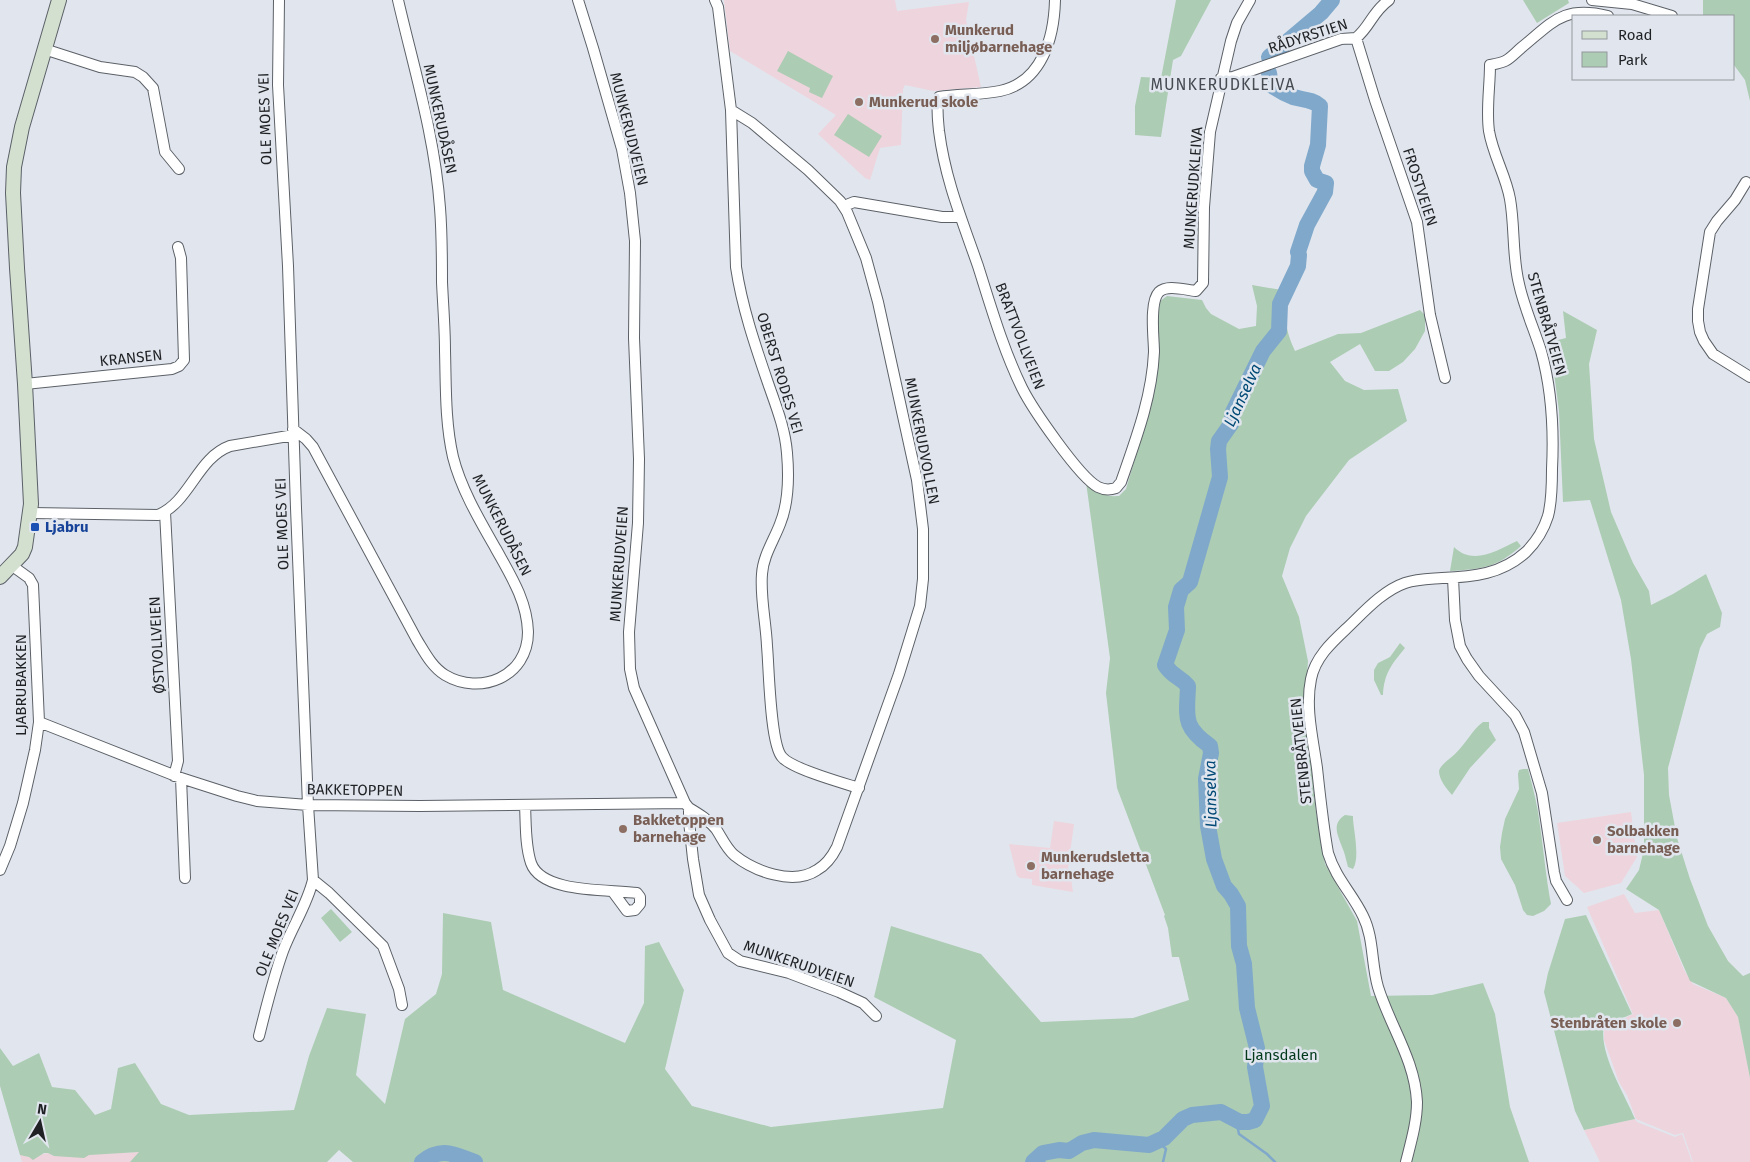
<svg xmlns="http://www.w3.org/2000/svg" width="1750" height="1162" viewBox="0 0 1750 1162" font-family="'Fira Sans',sans-serif">
<rect width="100%" height="100%" fill="#e1e6ee"/>
<!-- education -->
<path fill="#eed4dc" d="M724,0H895L897,11L969,2L966,20L981,87L933,91L905,85L903,89L901,145L880,148L870,180L865,178L818,134L836,115L730,51Z
M1631,812L1637,857L1621,883L1584,893L1565,876L1557,823Z
M1054,821L1074,824L1068,868L1070,872L1073,892L1032,885V879L1020,878L1017,876L1009,844L1050,848Z
M1624,894L1635,913L1659,910L1684,970L1693,984L1726,998L1738,1017L1750,1078V1162H1693L1683,1133L1675,1135L1636,1119L1627,1095L1619,1082L1604,1040V1033L1605,1028L1633,1014L1587,907Z
M1635,1119L1637,1122L1675,1137L1682,1134L1692,1162H1600L1584,1130Z
M140,1152L130,1162H22L20,1155L29,1157L48,1153L54,1156Z"/>
<!-- green -->
<path fill="#acccb3" d="M1176,0H1211L1181,56L1173,60L1161,137L1135,135V106L1141,77L1161,78Z
M1523,0H1568L1569,3L1537,23Z
M1703,0H1750V101L1745,80L1734,65V16H1703Z
M788,51L833,76L822,98L809,92L810,88L777,71Z
M848,114L882,136L869,157L834,135Z
M1252,285L1293,292C1282,314 1285,329 1295,351L1338,334L1361,333L1420,310L1425,315V331L1415,349L1403,362L1389,371H1375L1360,344L1330,362L1345,381L1364,390L1398,389L1407,421L1349,460L1306,516L1290,548L1282,576L1299,617L1308,661L1305,702L1316,812L1325,864L1357,921L1371,996L1432,995L1483,983L1495,1014L1510,1107L1529,1162H353L339,1150L327,1162H130L139,1152L89,1155L84,1158L54,1156L48,1153H44L33,1160L29,1157L20,1155L0,1086V1048L13,1066L39,1053L52,1087L75,1090L95,1115L111,1109L118,1068L135,1063L161,1104L189,1115L294,1110L309,1056L327,1008L366,1014L356,1075L385,1104L405,1019L436,994L442,974L443,913L491,922L503,990L625,1043L644,1003L645,946L659,942L684,990L665,1069L692,1106L771,1127L943,1108L956,1040L874,997L891,926L981,954L1041,1022L1133,1018L1189,1000L1179,957H1172L1168,928L1164,916L1165,915L1117,788L1106,693L1110,658L1086,482C1097,492 1103,497 1119,496L1126,489L1150,408L1160,301L1167,296L1202,300L1206,308L1211,314L1239,329L1256,326L1257,306Z
M1563,311L1597,330L1589,364L1594,439L1611,512L1633,563L1649,591L1651,605L1673,594L1706,574L1722,613L1720,627L1707,634L1700,648L1668,768L1669,795L1677,838L1690,879L1708,926L1728,961L1743,976L1750,973V1078L1738,1017L1726,998L1690,981L1659,910L1626,889L1639,870L1644,849V775L1631,659L1621,600L1590,500L1563,502L1559,411L1550,342L1566,338Z
M1517,541L1521,546C1496,568 1482,569 1450,571L1454,547C1473,566 1498,550 1517,541Z
M1400,643L1405,648C1392,664 1384,673 1383,695H1381L1374,680V670L1378,663L1390,657Z
M1483,722H1489V728L1496,740L1470,768L1452,795C1447,789 1439,780 1439,771C1440,765 1450,759 1455,754C1465,745 1472,730 1483,722Z
M1523,769H1528C1533,788 1538,807 1540,826C1544,853 1546,878 1551,904L1544,911L1533,916L1527,915L1523,910L1515,885L1501,859L1500,847L1502,833L1505,819L1519,789L1518,774L1519,770Z
M1345,815L1353,816V819C1354,832 1360,858 1353,869L1348,867C1346,860 1345,853 1342,847C1338,835 1331,824 1345,815Z
M331,909L352,932L340,942L321,918Z
M1586,915L1632,1014L1604,1026C1598,1052 1625,1095 1635,1119L1584,1130L1575,1111L1544,992L1548,973L1565,919Z"/>
<g fill="none" stroke-linecap="round" stroke-linejoin="round">
<!-- stream -->
<path stroke="#7fa8cb" stroke-width="2.5" d="M1236,1120L1239,1134L1267,1154L1275,1162
M1158,1141L1166,1149L1163,1162"/>
<!-- river -->
<path stroke="#7fa8cb" stroke-width="16" d="M1269,57L1321,13L1332,0
M422,1162C442,1146 455,1155 475,1162
M1033,1162L1043,1153L1059,1150L1069,1151L1082,1143L1094,1140L1149,1145L1164,1138L1183,1119L1192,1115L1221,1112L1240,1122H1248L1255,1120L1262,1106L1255,1067L1257,1048L1247,1008L1244,964L1239,946L1238,906L1231,894L1224,886L1214,859L1208,826L1206,779L1211,753L1210,746C1182,726 1187,717 1188,686C1179,676 1173,677 1165,665L1177,630L1176,607L1181,590L1190,582L1220,477L1218,449L1219,441L1231,424L1233,412L1263,351L1279,331L1280,304L1298,266L1299,255L1298,252L1307,225L1325,192L1326,183L1317,180L1312,171V166L1318,145L1320,106C1312,99 1303,100 1293,97C1285,94 1278,90 1271,85L1269,73"/>
<!-- minor casing -->
<g stroke="#5c6168" stroke-width="12">
<path id="minor" d="M578,0L593,48L622,149L630,193L635,241L634,338L639,459L638,523L629,632L630,669L634,688L685,803L689,808V821L693,859L699,895L710,920L728,953L740,961L789,973L839,992L863,1003L876,1016
M715,0L718,7L731,110L736,267C742,307 755,345 768,383C776,406 785,428 787,453C789,476 789,502 780,524C774,540 763,556 762,574C760,597 766,622 767,646C769,667 770,744 782,757C792,769 843,783 859,788
M1055,0C1054,38 1042,82 1000,91C980,95 959,94 939,97C936,108 938,120 939,131C945,179 962,220 978,266C991,307 1003,349 1022,388C1032,408 1079,477 1098,487C1104,490 1110,490 1116,488L1121,482C1136,439 1152,397 1154,352C1154,338 1149,302 1159,292C1167,284 1185,290 1196,291L1203,283L1204,207L1210,132L1231,41L1237,23L1250,0
M1592,0L1632,4L1672,16
M1356,38L1375,100L1417,222L1430,315L1445,378
M44,49L100,67L135,72L143,77L153,88L165,152L179,169
M1221,78L1233,77L1341,39L1356,38C1370,27 1372,12 1389,0
M1746,182L1735,200L1717,221L1710,232L1698,309V321L1700,332L1704,341L1713,354L1750,377
M844,206L854,202L942,217H960
M25,384L172,369L179,366L184,360L181,258L178,247
M293,429L306,439L313,447L417,640C425,653 432,667 445,675C480,696 528,677 528,632C527,601 511,576 496,549C480,521 461,489 453,457C445,422 446,386 445,351C445,328 443,305 442,282C442,257 442,233 440,208C435,137 414,69 398,0
M165,512L178,761L174,776
M31,513L158,515C190,502 197,458 230,446L294,435
M1453,578L1455,620L1460,646L1467,659L1479,676L1515,715L1524,732L1542,793L1554,872L1556,881L1567,900
M39,722L181,778L237,796L257,801L308,805L420,806L685,803
M181,778L185,878
M525,805C526,824 525,845 531,863C542,894 610,889 637,893L640,897V904L635,910L627,911L613,892
M689,808C699,814 709,820 716,829C722,838 726,848 734,855C754,871 793,886 817,870C826,865 833,855 837,847L899,674L920,606L923,579V529L917,480L878,302L866,258L847,212L840,201L808,170L752,123L731,110
M0,870L10,846L23,803L35,750L39,722L33,585L29,578L11,565
M313,880L329,893L383,946L399,989L402,1005
M259,1036C266,1008 273,979 283,951C292,927 307,905 313,880L308,805L296,508L288,266L278,85L279,0
M1406,1162C1411,1142 1417,1122 1417,1102C1415,1060 1390,1026 1378,987C1371,963 1374,938 1363,916C1352,893 1336,879 1328,853C1323,825 1320,796 1317,768C1313,739 1305,708 1311,679C1315,658 1331,643 1346,629C1363,613 1382,591 1405,583C1417,579 1430,579 1442,578C1473,577 1502,574 1526,552C1536,542 1544,529 1548,516C1552,501 1552,484 1552,469C1554,429 1552,390 1541,351C1534,329 1524,307 1519,284C1512,256 1515,227 1510,199C1506,176 1493,155 1489,131C1486,109 1490,87 1490,65C1495,64 1501,63 1505,61C1511,58 1516,52 1521,48C1553,22 1563,5 1608,16"/>
</g>
<!-- secondary casing -->
<g stroke="#5c6168" stroke-width="16">
<path id="secondary" d="M0,577L22,554L25,547L31,504L25,384L17,268L13,193L14,167L22,127L59,0"/>
</g>
<!-- minor -->
<use href="#minor" stroke="#fff" stroke-width="10"/>
<!-- secondary -->
<use href="#secondary" stroke="#d4e0cf" stroke-width="14"/>
</g>
<!-- markers -->
<g fill="#8d6e63" stroke="#e1e6ee" stroke-width="2">
<circle cx="935" cy="39" r="5"/>
<circle cx="859" cy="102" r="5"/>
<circle cx="623" cy="829" r="5"/>
<circle cx="1597" cy="840" r="5"/>
<circle cx="1031" cy="866" r="5"/>
<circle cx="1677" cy="1023" r="5"/>
</g>
<rect fill="#1a4fb4" stroke="#e1e6ee" stroke-width="2" x="30" y="522" width="10" height="10" rx="2.5"/>
<g text-anchor="middle" stroke-width="5" stroke-linejoin="round" paint-order="stroke">
<!-- education labels -->
<g font-size="15" font-weight="bold" fill="#785e54" stroke="#e1e6ee" text-anchor="start">
<text x="945" y="35">Munkerud<tspan x="945" dy="17">miljøbarnehage</tspan></text>
<text x="869" y="107">Munkerud skole</text>
<text x="633" y="825">Bakketoppen<tspan x="633" dy="17">barnehage</tspan></text>
<text x="1607" y="836">Solbakken<tspan x="1607" dy="17">barnehage</tspan></text>
<text x="1041" y="862">Munkerudsletta<tspan x="1041" dy="17">barnehage</tspan></text>
<text x="1667" y="1028" text-anchor="end">Stenbråten skole</text>
</g>
<!-- street labels -->
<g font-size="15" fill="#1f2124" stroke="#e1e6ee">
<text transform="translate(1308 36) rotate(-18)" y="5">RÅDYRSTIEN</text>
<text transform="translate(265 119) rotate(-92)" y="5">OLE MOES VEI</text>
<text transform="translate(440 119) rotate(78)" y="5">MUNKERUDÅSEN</text>
<text transform="translate(629 129) rotate(76)" y="5">MUNKERUDVEIEN</text>
<text transform="translate(1420 187) rotate(72)" y="5">FROSTVEIEN</text>
<text transform="translate(1193 188) rotate(-86)" y="5">MUNKERUDKLEIVA</text>
<text transform="translate(1547 324) rotate(74)" y="5">STENBRÅTVEIEN</text>
<text transform="translate(1020 336) rotate(69)" y="5">BRATTVOLLVEIEN</text>
<text transform="translate(131 358) rotate(-6)" y="5">KRANSEN</text>
<text transform="translate(780 373) rotate(73)" y="5">OBERST RODES VEI</text>
<text transform="translate(922 441) rotate(79)" y="5">MUNKERUDVOLLEN</text>
<text transform="translate(282 524) rotate(-92)" y="5">OLE MOES VEI</text>
<text transform="translate(502 525) rotate(63)" y="5">MUNKERUDÅSEN</text>
<text transform="translate(619 564) rotate(-86)" y="5">MUNKERUDVEIEN</text>
<text transform="translate(157 645) rotate(-93)" y="5">ØSTVOLLVEIEN</text>
<text transform="translate(21 685) rotate(-90)" y="5">LJABRUBAKKEN</text>
<text transform="translate(1301 751) rotate(-96)" y="5">STENBRÅTVEIEN</text>
<text transform="translate(355 790) rotate(1)" y="5">BAKKETOPPEN</text>
<text transform="translate(277 933) rotate(-68)" y="5">OLE MOES VEI</text>
<text transform="translate(799 964) rotate(19)" y="5">MUNKERUDVEIEN</text>
</g>
<!-- transit labels -->
<g font-size="15" font-weight="bold" fill="#164399" stroke="#e1e6ee" text-anchor="start">
<text x="45" y="532">Ljabru</text>
</g>
<!-- park labels -->
<g font-size="15" fill="#01391a" stroke="#e1e6ee">
<text x="1281" y="1060">Ljansdalen</text>
</g>
<!-- neighbourhood labels -->
<g font-size="16" letter-spacing="1" fill="#474b52" stroke="#e1e6ee">
<text x="1223" y="90">MUNKERUDKLEIVA</text>
</g>
<!-- water labels -->
<g font-size="16" font-style="italic" fill="#014976" stroke="#e1e6ee">
<text transform="translate(1242 395) rotate(-65)" y="6">Ljanselva</text>
<text transform="translate(1210 794) rotate(-91)" y="6">Ljanselva</text>
</g>
</g>
<!-- legend -->
<rect x="1572" y="15" width="162" height="65" fill="#e1e6ee" stroke="#93979d"/>
<rect x="1582" y="31" width="25" height="8" fill="#d4e0cf" stroke="#93979d"/>
<text x="1618" y="40" font-size="15" fill="#1f2124">Road</text>
<rect x="1582" y="52" width="25" height="15" fill="#acccb3" stroke="#93979d"/>
<text x="1618" y="65" font-size="15" fill="#1f2124">Park</text>
<!-- north arrow -->
<g transform="translate(40 1122) rotate(9)" stroke="#e1e6ee" stroke-width="4" paint-order="stroke">
<path d="M0-4L9 19L0 12L-9 19Z" fill="#1f2124"/>
<text y="-8" font-size="14" font-weight="bold" text-anchor="middle" fill="#1f2124">N</text>
</g>
</svg>
